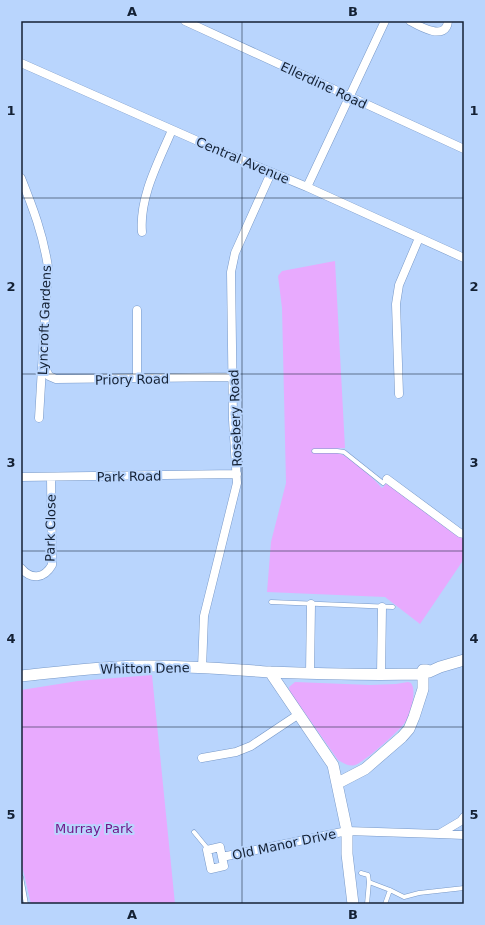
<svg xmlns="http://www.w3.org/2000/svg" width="485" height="925" viewBox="0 0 485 925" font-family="'DejaVu Sans',sans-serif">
<rect width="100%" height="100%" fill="#b9d5fd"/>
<!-- green -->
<path fill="#e8aafe" d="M335,261L345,448L316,450L315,453C323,453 331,452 338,453C349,455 374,479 382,488L387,483L457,536L464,538V559L420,624L385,597L267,592L271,542L286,483L282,308L278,276L282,271Z
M152,675L175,904H31L21,861V690L78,681Z
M295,682L370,685L396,684L408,682L411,683C417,691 411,712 406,721C403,728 362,764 355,765C349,767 343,763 338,760L290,692L289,687Z"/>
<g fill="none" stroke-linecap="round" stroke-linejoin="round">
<!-- lane casing -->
<g stroke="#7899c8" stroke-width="5">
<path id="lane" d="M314,451H337L344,452L383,483L387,479
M271,602L393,607
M194,832L208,849
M361,873L368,875L369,882L390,890
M21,877L26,904
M367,904L369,882
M385,904L390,890L404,897L419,893L464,888"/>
</g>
<!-- street casing -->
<g stroke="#7899c8" stroke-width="9">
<path id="street" d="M185,21L464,149
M410,21C419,26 446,42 448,21
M21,63L225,153L307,187L464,258
M21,178C33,208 43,234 48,267L39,418
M307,187L385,21
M142,232C139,197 159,161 172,130
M137,310V378
M44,365L49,376L56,379L233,377
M399,394L396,304L399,285L419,238
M21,477L237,474
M387,479L460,533L464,534
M21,568C31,580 44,579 52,565L51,477
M202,668L204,616L237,483L233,420L231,272L235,253L271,173
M310,673L311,604
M381,675L382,607
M202,758L236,752L251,746L299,714
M439,834L464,835
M222,857L220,847L207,850L211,869L224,866L222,857L347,831L439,834L461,821L464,817"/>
</g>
<!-- secondary casing -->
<g stroke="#7899c8" stroke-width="12">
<path id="secondary" d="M270,672L333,765L347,831V854L353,904
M21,676C60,672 99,667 139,666C182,665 226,669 269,672C319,674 370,675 421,674L423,670H427L429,672L440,667L464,660
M338,783L365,769L402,737L409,729L414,717L423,689V678"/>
</g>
<!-- lane -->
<use href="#lane" stroke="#fff" stroke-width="4"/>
<!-- street -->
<use href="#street" stroke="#fff" stroke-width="8"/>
<!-- secondary -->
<use href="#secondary" stroke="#fff" stroke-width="11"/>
</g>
<!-- grid -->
<path fill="none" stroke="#142134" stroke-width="1" stroke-opacity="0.55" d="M242,21V904M21,198H464M21,374H464M21,551H464M21,727H464"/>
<g text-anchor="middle" stroke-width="4" stroke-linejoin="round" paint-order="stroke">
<!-- street labels -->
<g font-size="13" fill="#142134" stroke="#b9d5fd">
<text transform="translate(324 85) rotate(25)" y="5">Ellerdine Road</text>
<text transform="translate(243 160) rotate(23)" y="5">Central Avenue</text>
<text transform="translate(44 320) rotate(-88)" y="5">Lyncroft Gardens</text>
<text transform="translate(132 379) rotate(-1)" y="5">Priory Road</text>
<text transform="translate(235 418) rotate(-92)" y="5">Rosebery Road</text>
<text transform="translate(129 476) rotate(-1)" y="5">Park Road</text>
<text transform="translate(50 528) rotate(-89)" y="5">Park Close</text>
<text transform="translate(145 668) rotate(-1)" y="5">Whitton Dene</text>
<text transform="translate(284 844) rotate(-12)" y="5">Old Manor Drive</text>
</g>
<!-- park labels -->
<g font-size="13" fill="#71178a" stroke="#b9d5fd">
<text x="94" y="833">Murray Park</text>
</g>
</g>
<!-- border -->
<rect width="485" height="925" fill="none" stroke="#b9d5fd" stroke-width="44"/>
<rect x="22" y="22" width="441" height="881" fill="none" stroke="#142134" stroke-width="1.5"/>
<g font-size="13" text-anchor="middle" font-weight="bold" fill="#142134">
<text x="132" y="16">A</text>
<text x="353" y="16">B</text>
<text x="11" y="115">1</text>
<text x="474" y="115">1</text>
<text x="11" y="291">2</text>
<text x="474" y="291">2</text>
<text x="11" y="467">3</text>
<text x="474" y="467">3</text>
<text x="11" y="643">4</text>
<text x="474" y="643">4</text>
<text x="11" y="819">5</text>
<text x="474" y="819">5</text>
<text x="132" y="919">A</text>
<text x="353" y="919">B</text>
</g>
</svg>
